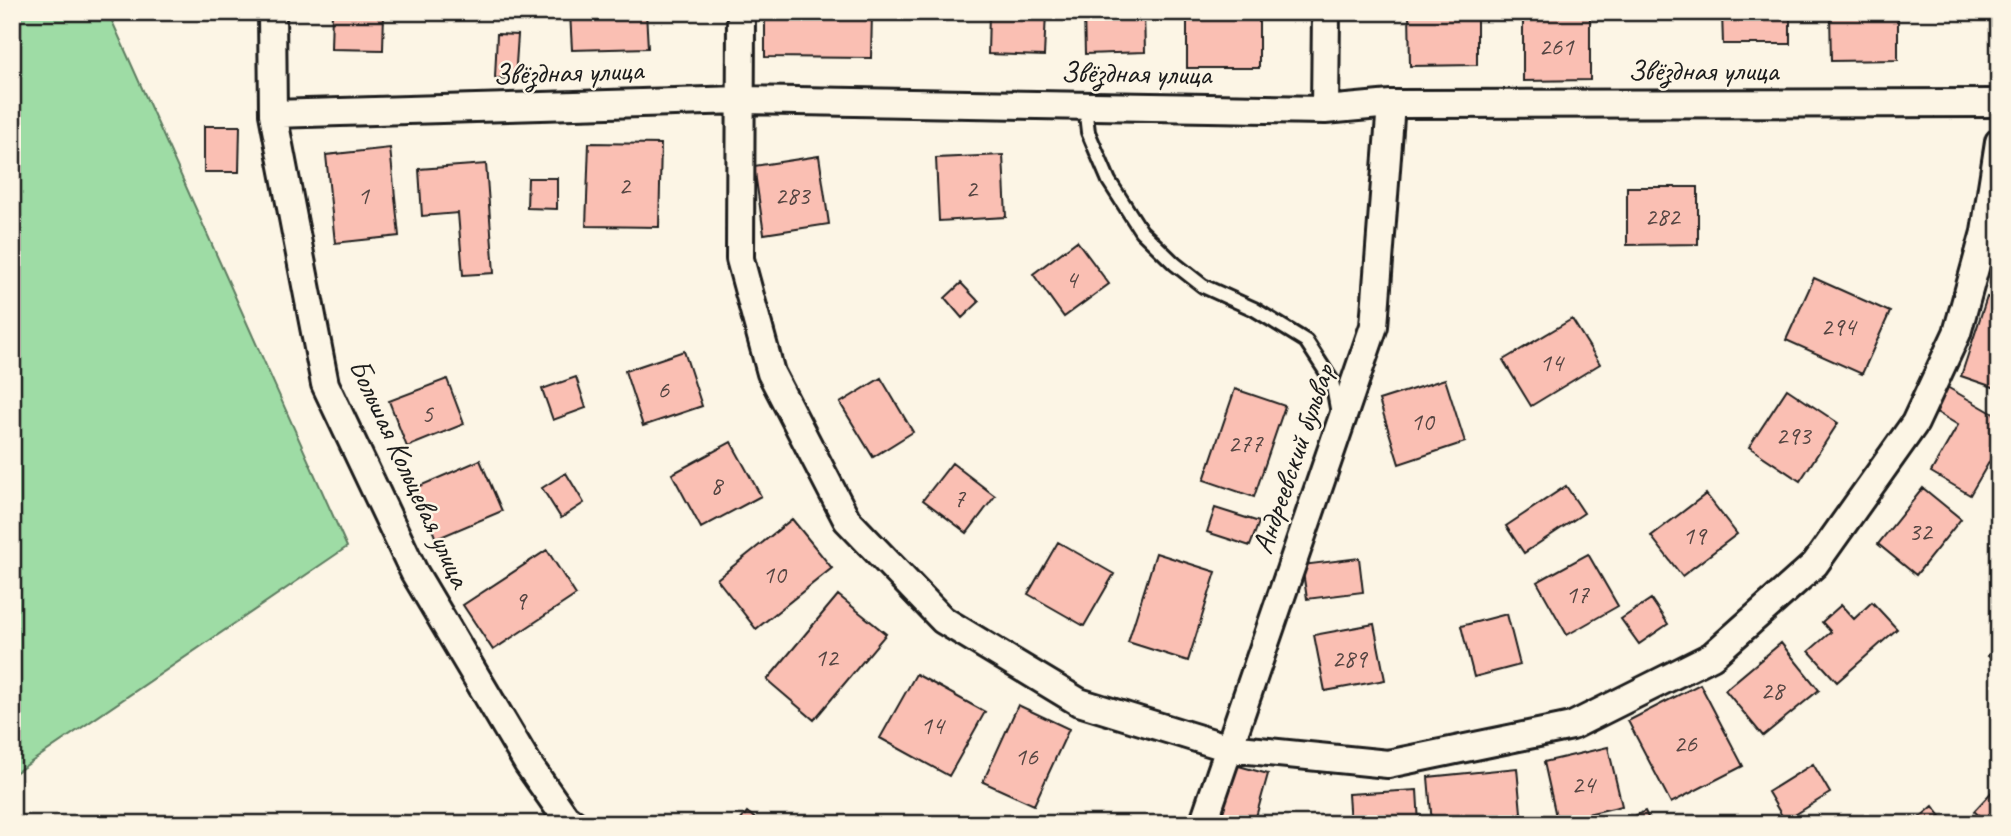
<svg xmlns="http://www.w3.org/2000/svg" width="2011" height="836" viewBox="0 0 2011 836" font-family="Caveat,sans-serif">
<rect width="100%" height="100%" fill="#fcf5e5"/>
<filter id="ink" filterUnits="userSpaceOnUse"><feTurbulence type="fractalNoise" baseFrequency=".0143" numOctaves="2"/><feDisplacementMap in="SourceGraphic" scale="14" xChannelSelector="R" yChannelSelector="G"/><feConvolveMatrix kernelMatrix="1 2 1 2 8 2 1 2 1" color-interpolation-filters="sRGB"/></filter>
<g filter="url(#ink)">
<!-- green -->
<path fill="#9edca5" stroke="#5d7c60" stroke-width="2" d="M12,12H108L347,547L12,775Z"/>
<!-- building -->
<path fill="#fabfb3" stroke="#1c1c1c" stroke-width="2" d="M332,12H384L383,50L331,49Z
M570,12H646L648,48L572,50Z
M765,12H872L871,58L765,57Z
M989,12H1046L1044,56L988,54Z
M1084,12H1144L1145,52L1085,54Z
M1187,12H1259V68H1187Z
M1409,12H1477V65L1410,66Z
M1523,12H1590V80L1523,81Z
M1722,12H1790V44H1723Z
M1830,12H1898V60L1831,61Z
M497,34L518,35L515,79L495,78Z
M204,126H240L239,172H204Z
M589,143L661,144L659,227L586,226Z
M390,148L399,236L335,243L326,155Z
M1003,155L1006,217L939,221L936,158Z
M819,156L829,224L764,234L754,166Z
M486,164L494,273L463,275L458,213L422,216L419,169Z
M528,178H557V209L527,208Z
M1627,187H1698V244L1627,245Z
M1077,241L1109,284L1064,317L1033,274Z
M1814,278L1890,312L1862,374L1786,340Z
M961,283L979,302L962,318L945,298Z
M1987,297L1999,301V389L1961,376Z
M1572,319L1600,364L1531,406L1503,360Z
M684,351L702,406L643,426L625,371Z
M576,377L586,408L553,420L542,389Z
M881,378L913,432L873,457L840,403Z
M447,379L464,424L407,447L389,401Z
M1445,379L1465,442L1399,464L1379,400Z
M1947,387L1999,417V445L1970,495L1931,472L1958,425L1933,410Z
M1235,389L1285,406L1254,497L1204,480Z
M1787,389L1838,423L1800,481L1749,447Z
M731,442L761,496L701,528L672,474Z
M480,460L502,511L436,539L415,488Z
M952,463L995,496L967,533L923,500Z
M566,473L584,503L561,518L542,488Z
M1566,486L1584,513L1524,553L1506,526Z
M1923,488L1961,519L1916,575L1878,544Z
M1706,494L1737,534L1682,576L1651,536Z
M1215,508L1259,522L1250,546L1207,532Z
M792,519L832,568L756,629L717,579Z
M1058,542L1114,574L1084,626L1028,594Z
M547,550L576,595L493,650L463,605Z
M1156,553L1216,572L1188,661L1128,642Z
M1588,554L1618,606L1567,635L1537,582Z
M1359,558L1363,592L1307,599L1302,565Z
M838,595L886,634L814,720L767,680Z
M1651,599L1668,624L1639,644L1621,619Z
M1872,602L1897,629L1837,682L1809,651L1831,632L1822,622L1841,605L1854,619Z
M1507,614L1520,665L1474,677L1461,626Z
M1374,624L1385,680L1325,691L1314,635Z
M1999,641V664L1988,656Z
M1781,643L1819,690L1763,736L1725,690Z
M916,674L985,712L949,776L880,738Z
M1700,684L1743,766L1671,803L1628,721Z
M1018,705L1069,729L1034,805L983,782Z
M1608,747L1622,806L1557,821L1544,762Z
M1813,764L1830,793L1785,821L1768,792Z
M1235,765L1268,774L1254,824H1232L1220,820Z
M1517,768L1522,824H1432L1428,777Z
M1999,784V824H1988L1974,811Z
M1417,790L1419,824H1350L1348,794Z
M1933,806L1947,824H1912Z
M1645,811L1651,824H1617Z
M747,812L762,824H738Z"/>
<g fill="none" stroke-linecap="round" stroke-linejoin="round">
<!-- lane casing -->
<g stroke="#1c1c1c" stroke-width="18">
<path id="lane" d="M1085,106L1088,132L1109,181L1141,231L1175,264L1203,286L1254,309L1306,341L1332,381L1338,414"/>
</g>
<!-- street casing -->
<g stroke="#1c1c1c" stroke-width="32">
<path id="street" d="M272,12L273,114L325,384L414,572L528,764L565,817L574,824
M741,12L740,259L771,373L847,520L943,620L1079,702L1229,748L1388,764L1572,726L1712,656L1815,564L1915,423L1957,333L1985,232L1999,142
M1325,110L1326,12
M273,114L741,100L1325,110L1391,104L1999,103
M1203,824L1374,326L1391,104"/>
</g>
<!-- lane -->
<use href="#lane" stroke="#fcf5e5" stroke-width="12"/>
<!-- street -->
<use href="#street" stroke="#fcf5e5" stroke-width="26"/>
</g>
</g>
<g text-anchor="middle" stroke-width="5" stroke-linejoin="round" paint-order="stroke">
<!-- number labels -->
<g font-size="26" fill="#544542">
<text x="1556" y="55">261</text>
<text x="624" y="194">2</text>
<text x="971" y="197">2</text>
<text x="363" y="204">1</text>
<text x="792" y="204">283</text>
<text x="1662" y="225">282</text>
<text x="1071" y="288">4</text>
<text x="1838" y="335">294</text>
<text x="1551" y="371">14</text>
<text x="663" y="398">6</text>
<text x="427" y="422">5</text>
<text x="1422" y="430">10</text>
<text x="1793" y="444">293</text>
<text x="1245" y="452">277</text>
<text x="716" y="494">8</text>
<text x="959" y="507">7</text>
<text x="1920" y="540">32</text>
<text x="1694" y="544">19</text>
<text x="774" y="583">10</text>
<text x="1577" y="603">17</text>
<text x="520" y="609">9</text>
<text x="826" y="666">12</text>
<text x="1349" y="667">289</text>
<text x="1772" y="699">28</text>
<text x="932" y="734">14</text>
<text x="1685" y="752">26</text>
<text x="1026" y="765">16</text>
<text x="1583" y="793">24</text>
</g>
<!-- street labels -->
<g font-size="30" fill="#1c1c1c" stroke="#fcf5e5">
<text x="1703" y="80">Звёздная улица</text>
<text transform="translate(568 72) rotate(-2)" y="10">Звёздная улица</text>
<text transform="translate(1136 73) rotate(1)" y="10">Звёздная улица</text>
<text transform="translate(1293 459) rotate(-71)" y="10">Андреевский бульвар</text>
<text transform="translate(410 473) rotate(65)" y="10">Большая Кольцевая улица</text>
</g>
</g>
<!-- margin -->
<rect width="2011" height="836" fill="none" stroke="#fcf5e5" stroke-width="42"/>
<rect x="21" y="21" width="1969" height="794" fill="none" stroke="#1c1c1c" stroke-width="2.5" filter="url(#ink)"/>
</svg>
